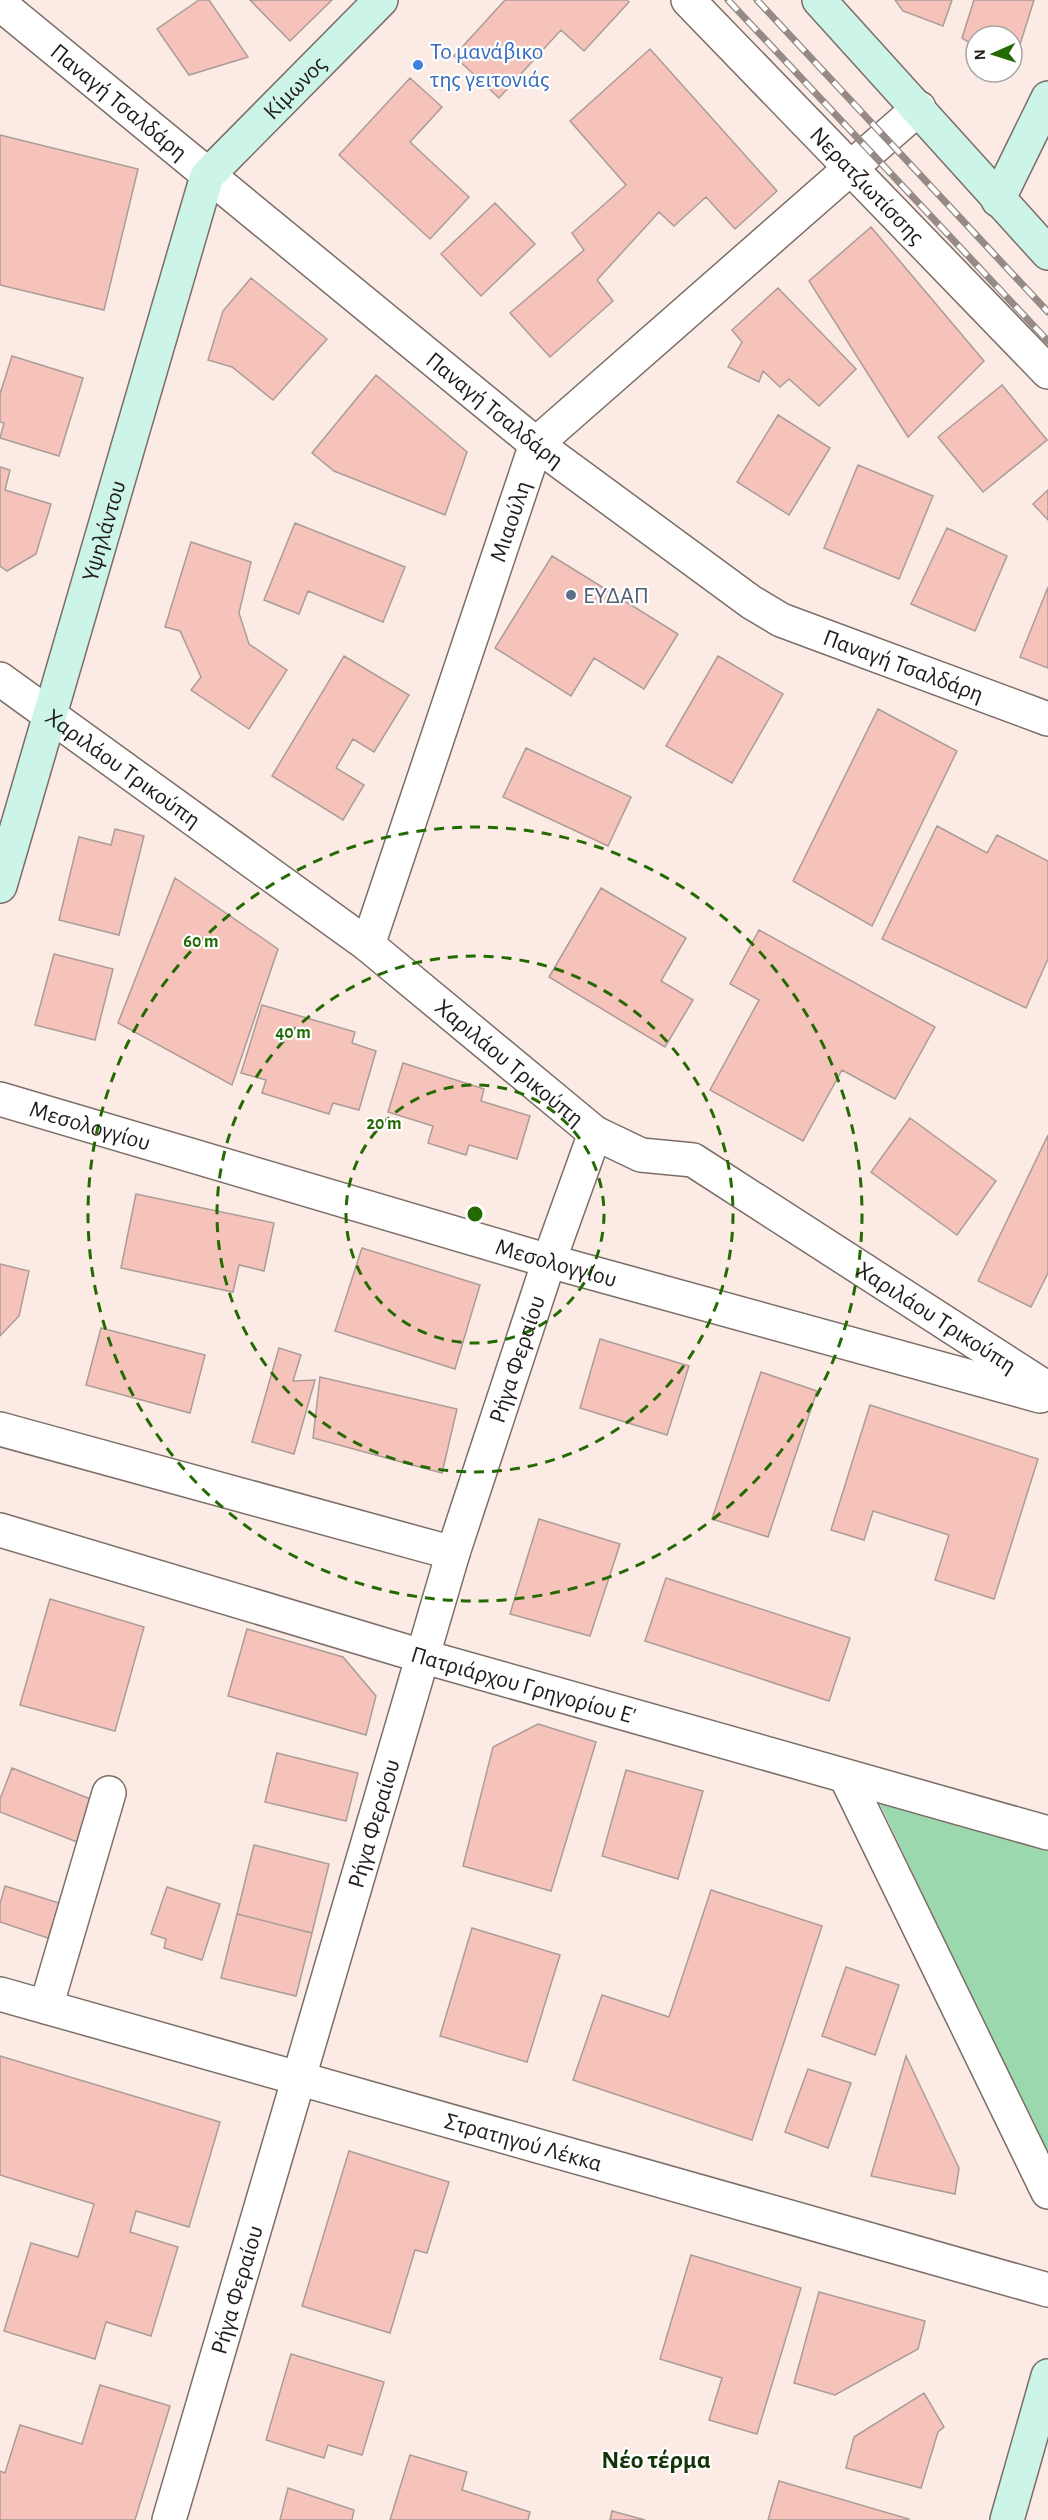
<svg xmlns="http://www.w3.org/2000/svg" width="1048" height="2520" viewBox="0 0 1048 2520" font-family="'Alegreya Sans',sans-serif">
<rect width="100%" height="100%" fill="#fbebe4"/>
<!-- green -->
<path fill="#9cd8ae" d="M877,1798L1048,1851V2158Z"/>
<!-- building -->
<path fill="#f5c3ba" stroke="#ac9c99" stroke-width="1.5" d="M199,0H209L248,57L189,75L157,29Z
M250,0H332L290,41Z
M505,0H627L629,2L584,51L561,30L499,98L454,56Z
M895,0H952L943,26L903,11Z
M974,0H1034L1012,70V36H976V47L962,38Z
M650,49L777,191L735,229L706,197L674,226L659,212L597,280L613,301L550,357L510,313L584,250L572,233L626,185L570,121Z
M410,78L442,107L410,142L469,197L430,239L339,155Z
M0,135L138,169L104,310L0,285Z
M495,203L535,244L481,296L441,254Z
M871,227L984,361L908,437L809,281Z
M251,278L327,339L273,400L232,367L208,360L223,311Z
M778,288L856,369L819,406L789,379L780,387L763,371L759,382L728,367L742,342L732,330Z
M12,356L83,378L59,456L0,438L4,423L0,422V394Z
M376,375L467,452L445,515L334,471L312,453Z
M1002,385L1047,440L983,492L938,437Z
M778,415L830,448L789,515L737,482Z
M858,465L933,496L899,579L824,548Z
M0,467L10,470L5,490L51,504L36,554L7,571L0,566Z
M1048,490V520L1033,504Z
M295,523L405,567L383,622L308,591L299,614L264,600Z
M947,528L1007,556L975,631L911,604Z
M191,542L251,562L239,613L249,644L287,670L249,729L191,690L201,677L180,631L165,627Z
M552,556L678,634L644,689L594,658L571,696L495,648Z
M1048,587V668L1020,657Z
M344,656L409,695L374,752L353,739L336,768L364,785L343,820L272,776Z
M718,656L783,694L732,783L666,746Z
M878,709L957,751L872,926L793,881Z
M526,748L631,797L608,846L503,797Z
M937,826L987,853L997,835L1048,861V959L1026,1008L882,939Z
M115,829L144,836L119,935L59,920L79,837L111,845Z
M175,878L278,949L232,1085L118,1023Z
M601,888L686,938L661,981L693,1000L665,1047L549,977Z
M759,930L935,1027L895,1099L842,1070L803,1141L710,1090L759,1000L730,984Z
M54,954L113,969L95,1040L35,1025Z
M262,1005L355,1032L352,1043L376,1051L359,1110L333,1103L329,1114L262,1093L266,1080L241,1073Z
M403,1063L484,1089L481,1101L530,1116L517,1159L469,1145L466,1155L428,1143L433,1126L388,1112Z
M910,1118L996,1181L957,1235L871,1172Z
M1048,1135V1273L1031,1307L978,1281Z
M136,1194L274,1223L264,1271L239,1265L233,1292L121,1268Z
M362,1248L480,1285L455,1369L335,1331Z
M0,1264L29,1271L19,1316L0,1336Z
M101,1328L205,1355L190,1413L86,1385Z
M600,1339L689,1366L667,1435L580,1408Z
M279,1348L301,1355L293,1381L315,1380L294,1454L252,1442Z
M761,1372L817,1391L768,1537L712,1519Z
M320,1377L457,1409L442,1473L313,1438Z
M870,1405L1038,1459L994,1599L935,1580L949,1535L873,1511L864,1540L831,1530Z
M539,1519L620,1544L590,1636L510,1614Z
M666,1578L850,1638L829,1701L645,1641Z
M50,1599L144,1627L115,1731L20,1705Z
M247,1629L343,1657L376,1696L366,1735L228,1696Z
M538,1724L596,1742L551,1891L463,1866L493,1747Z
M277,1753L358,1773L346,1821L265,1802Z
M12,1768L93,1800L77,1842L0,1812V1799Z
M626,1770L703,1791L678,1879L602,1856Z
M254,1845L329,1864L312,1933L237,1914Z
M5,1886L62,1904L51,1939L0,1922V1904Z
M167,1887L220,1904L202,1960L164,1948L166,1939L151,1934Z
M711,1890L822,1926L752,2140L573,2080L602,1995L669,2017Z
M237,1914L312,1933L296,1996L221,1978Z
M472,1928L560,1955L527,2062L440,2036Z
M846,1967L899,1985L875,2055L822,2036Z
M0,2056L220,2122L189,2227L136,2211L130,2232L178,2247L151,2336L106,2322L95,2359L4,2331L31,2243L78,2257L94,2204L0,2175Z
M906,2056L959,2168L955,2194L871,2176Z
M808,2069L851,2083L828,2148L785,2132Z
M349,2151L449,2182L427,2253L415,2250L390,2333L302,2306Z
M691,2255L801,2288L757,2434L709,2420L722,2378L660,2359Z
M819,2292L925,2321L918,2349L835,2395L794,2383Z
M291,2354L384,2382L362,2455L328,2445L324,2458L266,2440Z
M100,2385L170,2406L135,2520H0V2471L5,2473L20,2425L82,2444Z
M924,2393L944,2427L938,2432L921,2488L846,2468L854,2437Z
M410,2455L467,2472L462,2490L530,2512L528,2520H390Z
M779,2481L909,2519L908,2520H768Z
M288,2488L354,2510L352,2520H280Z
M612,2511L645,2520H610Z"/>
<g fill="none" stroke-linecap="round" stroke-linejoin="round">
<!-- street casing -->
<g stroke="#7b6d67" stroke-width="36">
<g id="street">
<path id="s1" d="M688,0L1048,372"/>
<path id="s2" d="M0,4L536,444L751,602L781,620L1048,719"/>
<path id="s3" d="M0,679L368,945L595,1133L641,1155L693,1160L1048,1389"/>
<path id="s4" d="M368,945L536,444L919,108"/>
<path id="s5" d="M0,1099L549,1261L1040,1396"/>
<path d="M0,1429L453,1553"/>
<path id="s6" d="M0,1530L425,1657L1048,1833"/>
<path d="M846,1777L1048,2192"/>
<path id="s7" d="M0,1994L1048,2290"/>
<path d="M46,2007L109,1793"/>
<path id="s8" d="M169,2520L453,1553L549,1261L595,1133"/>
</g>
</g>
<!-- secondary casing -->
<g stroke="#7b6d67" stroke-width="36">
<g id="secondary">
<path d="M819,0L1048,253"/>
<path d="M998,200L1048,98"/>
<path id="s9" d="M0,886L207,176L381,0"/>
<path d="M1007,2520L1048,2376"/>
</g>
</g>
<!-- street -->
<use href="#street" stroke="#fff" stroke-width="33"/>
<!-- secondary -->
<use href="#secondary" stroke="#ccf4e9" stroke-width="33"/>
<!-- rail casing -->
<g stroke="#968a86" stroke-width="7">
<path id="rail" d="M728,0L1048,341
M757,0L1048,312"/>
</g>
<!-- rail -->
<use href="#rail" stroke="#fff" stroke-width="4.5" stroke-dasharray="14" stroke-linecap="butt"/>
</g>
<!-- distance rings -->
<g fill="none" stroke="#246a02" stroke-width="3" stroke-dasharray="10 8">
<circle cx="475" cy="1214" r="129"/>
<circle cx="475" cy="1214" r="258"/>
<circle cx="475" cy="1214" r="387"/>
</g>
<!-- markers -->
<circle fill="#3f7fe0" stroke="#fff" stroke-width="2" cx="418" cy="65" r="6"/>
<circle fill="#5c6f8a" stroke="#fff" stroke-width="2" cx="571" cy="595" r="6"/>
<g text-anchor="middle" stroke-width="4.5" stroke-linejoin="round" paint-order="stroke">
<!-- shop labels -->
<g font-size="24" fill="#366cbe" stroke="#fff" text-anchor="start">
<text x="430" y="59">Το μανάβικο<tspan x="430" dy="28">της γειτονιάς</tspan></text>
</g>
<!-- street labels -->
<g font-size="24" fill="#221c1a" stroke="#fff">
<text dy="8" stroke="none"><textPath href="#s9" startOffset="864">Κίμωνος</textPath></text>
<text dy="8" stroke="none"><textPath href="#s2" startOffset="154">Παναγή Τσαλδάρη</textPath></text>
<text dy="8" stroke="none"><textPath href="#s1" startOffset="258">Νερατζιωτίσσης</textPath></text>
<text dy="8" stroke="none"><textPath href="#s2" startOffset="640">Παναγή Τσαλδάρη</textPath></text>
<text dy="8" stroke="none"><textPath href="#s4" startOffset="447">Μιαούλη</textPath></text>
<text dy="8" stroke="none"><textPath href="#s9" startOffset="370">Υψηλάντου</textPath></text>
<text dy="8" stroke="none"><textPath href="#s2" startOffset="1126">Παναγή Τσαλδάρη</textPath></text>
<text dy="8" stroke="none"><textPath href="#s3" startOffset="152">Χαριλάου Τρικούπη</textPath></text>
<text dy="8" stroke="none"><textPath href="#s3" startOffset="638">Χαριλάου Τρικούπη</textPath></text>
<text dy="8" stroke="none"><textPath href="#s5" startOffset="94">Μεσολογγίου</textPath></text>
<text dy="8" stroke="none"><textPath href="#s5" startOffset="580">Μεσολογγίου</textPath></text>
<text dy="8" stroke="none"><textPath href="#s3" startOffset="1142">Χαριλάου Τρικούπη</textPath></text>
<text dy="8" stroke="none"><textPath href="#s8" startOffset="1212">Ρήγα Φεραίου</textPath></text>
<text dy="8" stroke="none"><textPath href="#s6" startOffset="546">Πατριάρχου Γρηγορίου Ε'</textPath></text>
<text dy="8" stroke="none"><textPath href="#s8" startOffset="726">Ρήγα Φεραίου</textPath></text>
<text dy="8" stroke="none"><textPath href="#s7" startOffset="544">Στρατηγού Λέκκα</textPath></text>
<text dy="8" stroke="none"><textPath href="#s8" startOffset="240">Ρήγα Φεραίου</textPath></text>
</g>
<!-- service labels -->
<g font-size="24" fill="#4e5e75" stroke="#fff" text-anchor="start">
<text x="583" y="603">ΕΥΔΑΠ</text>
</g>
<!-- neighbourhood labels -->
<g font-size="26" font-weight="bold" fill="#133407" stroke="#fff">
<text x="656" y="2468">Νέο τέρμα</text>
</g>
</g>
<circle cx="475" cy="1214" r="9" fill="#246a02" stroke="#fff" stroke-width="3"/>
<g font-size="18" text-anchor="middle" font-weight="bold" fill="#246a02" stroke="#fff" stroke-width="4.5" stroke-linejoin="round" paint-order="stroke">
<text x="201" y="947">60 m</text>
<text x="293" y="1038">40 m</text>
<text x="384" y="1129">20 m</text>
</g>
<!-- north arrow -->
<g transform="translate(994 54) rotate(267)"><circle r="28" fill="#ffffff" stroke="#a7a4a3" stroke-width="1.5"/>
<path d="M0-4.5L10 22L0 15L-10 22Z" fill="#246a02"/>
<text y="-9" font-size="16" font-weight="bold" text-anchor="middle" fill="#221c1a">N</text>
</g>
</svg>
